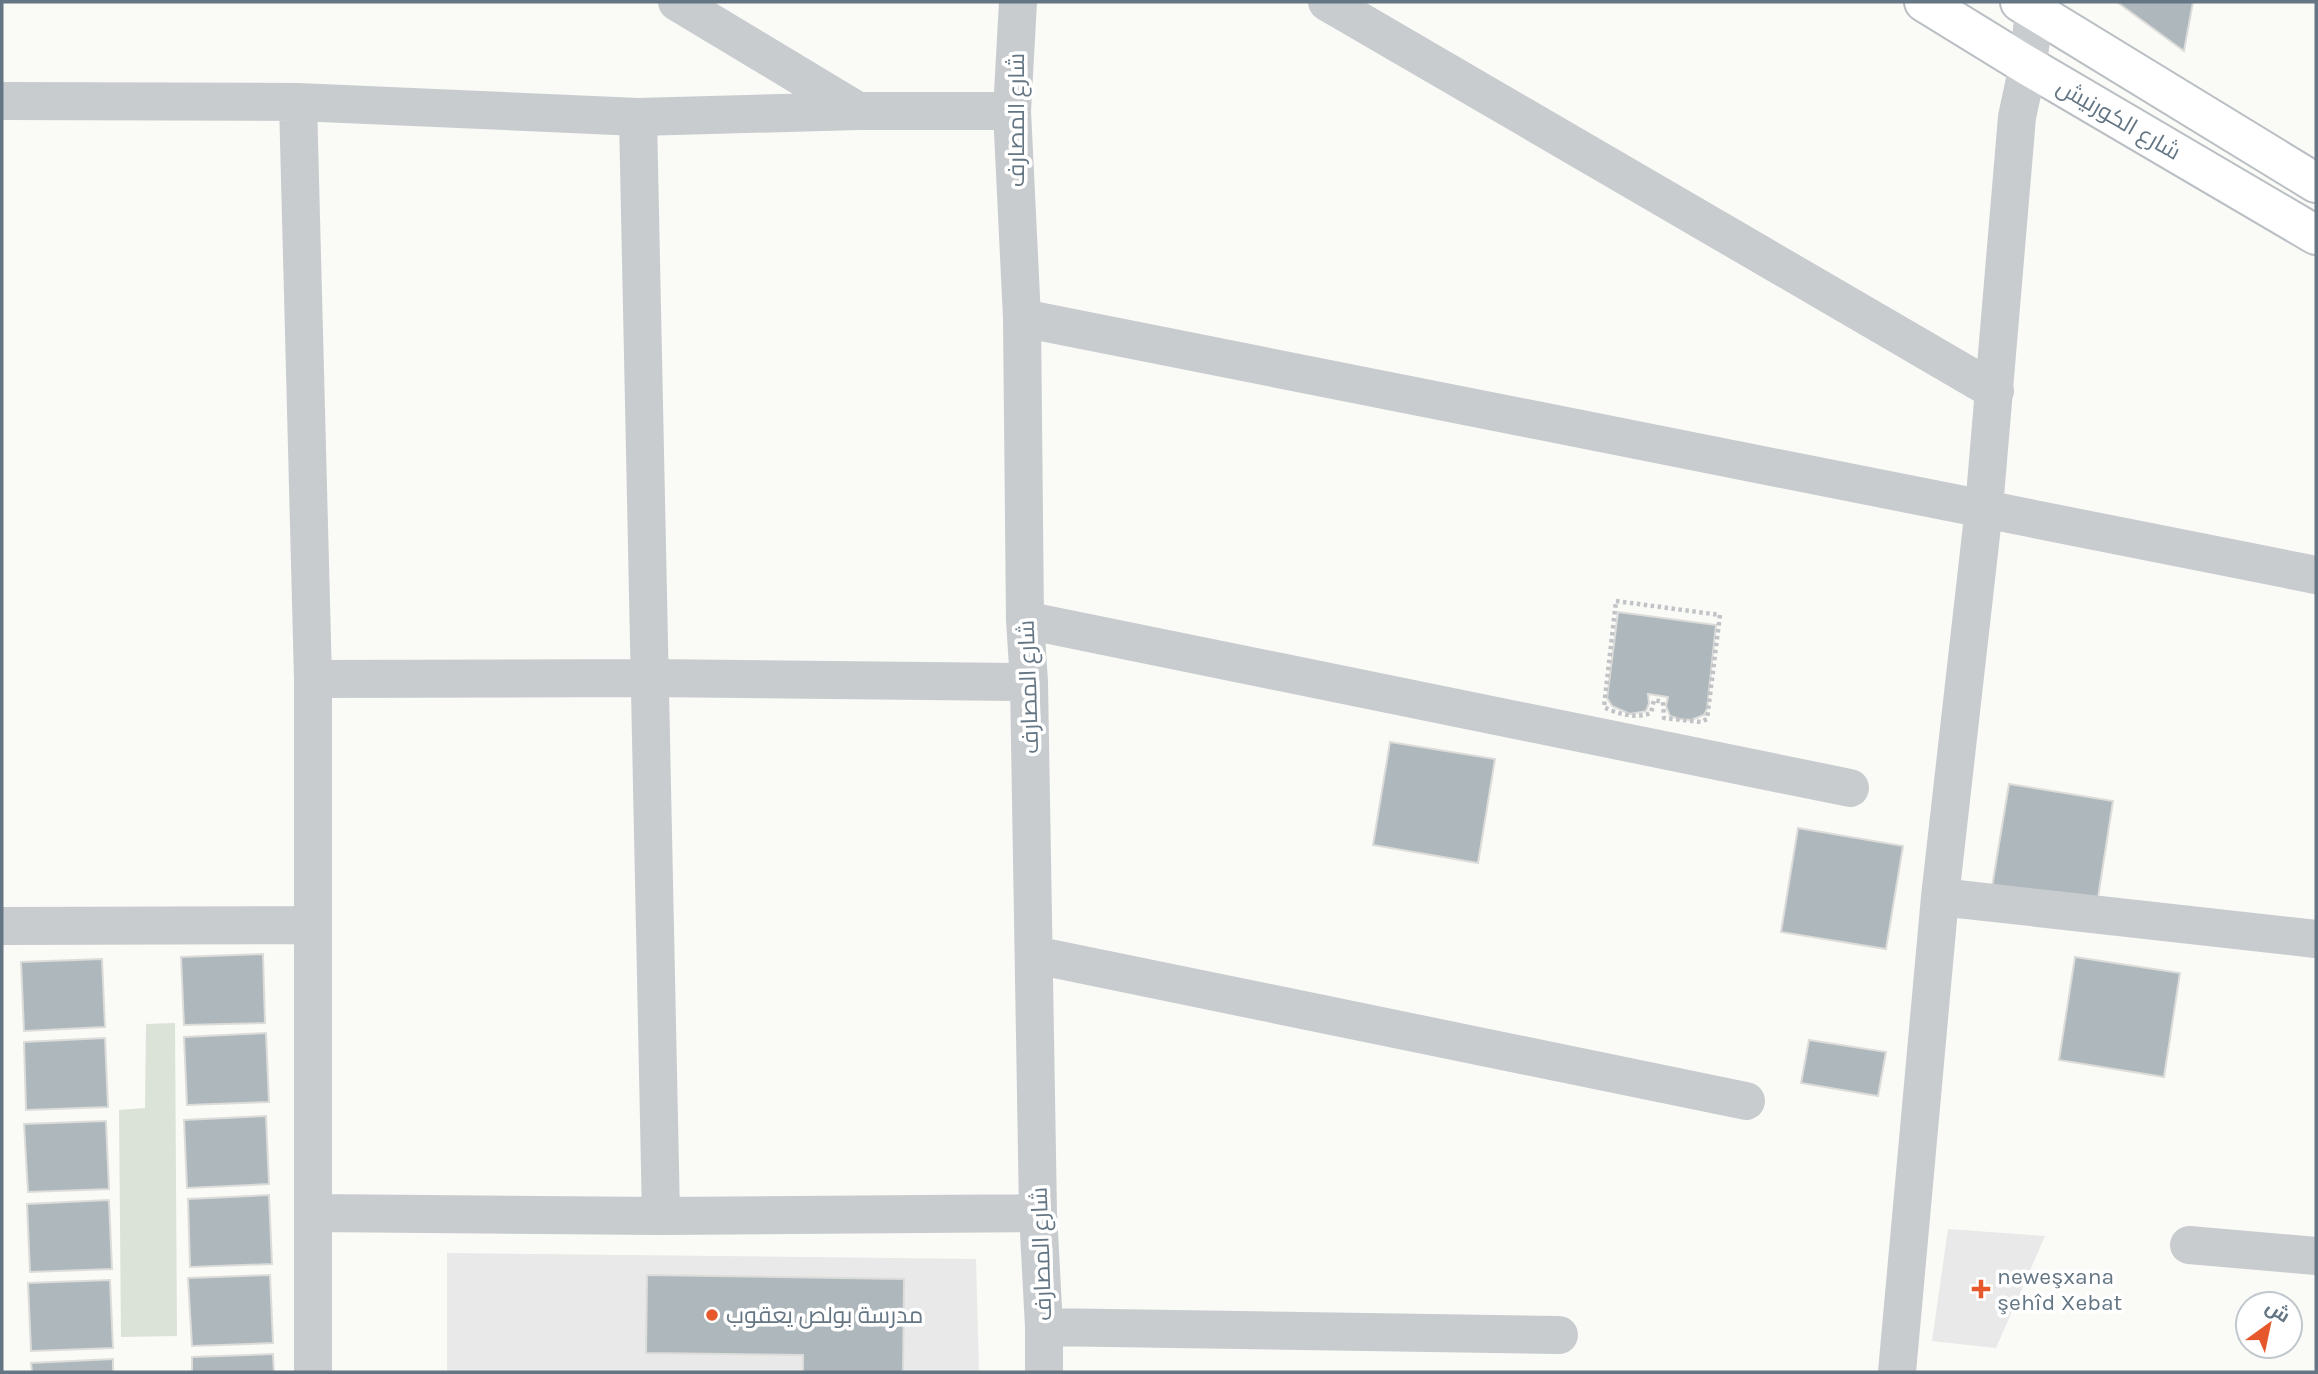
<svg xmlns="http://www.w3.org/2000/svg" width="2318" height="1374" viewBox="0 0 2318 1374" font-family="Karla,Cairo,sans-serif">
<rect width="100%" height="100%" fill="#fafaf7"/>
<!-- built -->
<path fill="#e8e9e8" d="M1948,1229L2045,1236L1996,1348L1932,1341Z
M447,1253L976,1259L979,1372H447Z"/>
<!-- green -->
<path fill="#dbe2d8" d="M175,1023L177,1336L121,1337L119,1110L145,1108L146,1024Z"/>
<!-- building -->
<path fill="#aeb7bc" stroke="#dcdcda" stroke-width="2" d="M2117,2H2193L2184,51Z
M1618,612L1716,625L1707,709L1704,715L1691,720L1680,719L1670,716L1666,706L1668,697L1648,694L1649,703L1646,711L1641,712L1630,714L1612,706L1607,698Z
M1390,742L1495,759L1478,863L1373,845Z
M2009,784L2113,801L2097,904L1992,887Z
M1798,828L1903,846L1886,949L1781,932Z
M263,954L265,1023L184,1025L181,957Z
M2075,957L2180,973L2164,1077L2059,1060Z
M102,959L105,1027L24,1031L21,962Z
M266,1033L269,1102L187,1105L184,1037Z
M105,1038L108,1107L26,1110L24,1042Z
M1809,1040L1886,1052L1878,1096L1801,1083Z
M266,1116L269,1184L187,1188L184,1120Z
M106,1121L109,1189L28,1192L24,1124Z
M269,1195L272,1264L190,1267L188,1199Z
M109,1200L112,1269L30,1272L27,1204Z
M270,1275L273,1343L192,1346L188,1278Z
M647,1275L904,1279L903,1372H803V1355L646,1353Z
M110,1280L113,1348L31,1351L28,1283Z
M273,1354L274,1372H192V1357Z
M113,1359V1372H32L31,1363Z"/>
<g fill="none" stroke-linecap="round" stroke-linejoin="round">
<!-- secondary casing -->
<g stroke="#babfc4" stroke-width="42">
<path id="secondary" d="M1924,2L2028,66L2316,235
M2020,2L2316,183"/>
</g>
<!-- path -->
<path stroke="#c1c4c6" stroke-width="4.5" stroke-dasharray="3.5 3.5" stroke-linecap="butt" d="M1616,601L1720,615L1707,719L1701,722L1664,718L1663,702L1654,700L1651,713C1637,719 1617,714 1604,707Z"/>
<!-- street -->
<path stroke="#c8cccf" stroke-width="38" d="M677,2L858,111
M1018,2L1012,111L1022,318L1025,620L1029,682L1038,1213L1044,1327V1372
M1327,2L1995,391
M2,101L298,102L638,117L858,111H1012
M298,102L313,679V1372
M638,117L661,1216
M1022,318L2316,575
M1025,620L1850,788
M313,679L650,678L1029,682
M1940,897L2316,939
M2,926L313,925
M1035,955L1746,1101
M314,1213L661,1216L1038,1213
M2189,1245L2316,1256
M1044,1327L1559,1335
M1897,1372L1940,897L1984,508L2017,117L2028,66L2035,2"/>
<!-- secondary -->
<use href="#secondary" stroke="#fff" stroke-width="38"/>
</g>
<!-- markers -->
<g fill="#e6582b" stroke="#fff" stroke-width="2.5">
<path d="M1977.5 1278.5h7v7h7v7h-7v7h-7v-7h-7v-7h7z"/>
<circle cx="712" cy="1315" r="7"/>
</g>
<g text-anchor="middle" stroke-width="7" stroke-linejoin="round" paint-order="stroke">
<!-- street labels -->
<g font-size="23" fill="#647583" stroke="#fff">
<text transform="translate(2119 119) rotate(30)" y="8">شارع الكورنيش</text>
<text transform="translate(1016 120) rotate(-90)" y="8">شارع المصارف</text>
<text transform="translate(1028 687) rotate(-92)" y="8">شارع المصارف</text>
<text transform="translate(1041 1254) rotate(-92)" y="8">شارع المصارف</text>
</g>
<!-- poi labels -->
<g font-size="23" fill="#647583" stroke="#fff" text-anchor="start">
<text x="1997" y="1284">neweşxana<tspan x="1997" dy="26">şehîd Xebat</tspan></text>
<text x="726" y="1323">مدرسة بولص يعقوب</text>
</g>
</g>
<!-- border -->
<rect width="2318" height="1374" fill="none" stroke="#647583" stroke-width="7"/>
<!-- north arrow -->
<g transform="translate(2269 1325) rotate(33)"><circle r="33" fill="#ffffff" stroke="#c1c8cd" stroke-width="2"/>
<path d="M0-5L12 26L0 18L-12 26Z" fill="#e6582b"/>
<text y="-10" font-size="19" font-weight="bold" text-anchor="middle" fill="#647583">ش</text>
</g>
</svg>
